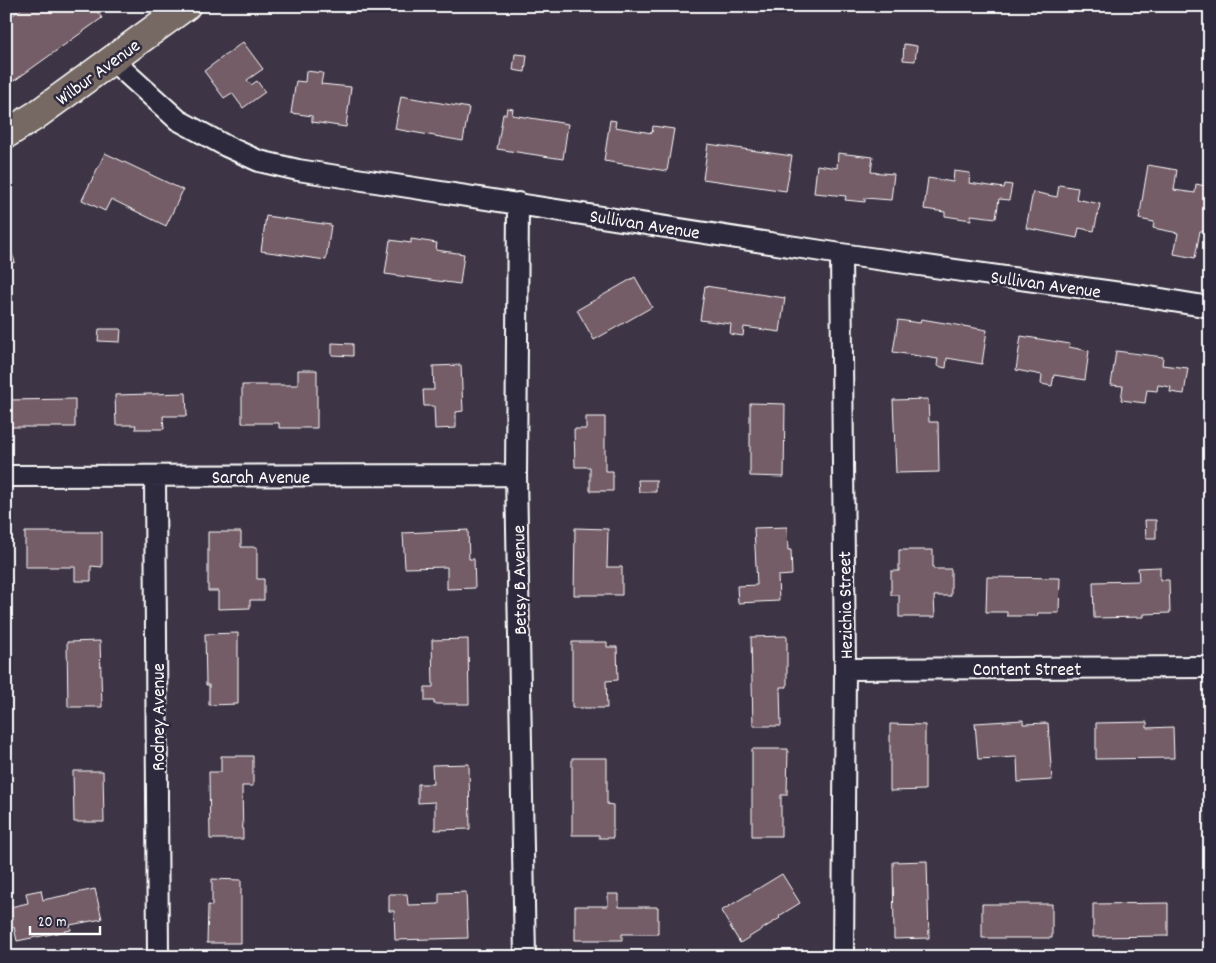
<svg xmlns="http://www.w3.org/2000/svg" width="1216" height="963" viewBox="0 0 1216 963" font-family="Dekko,sans-serif">
<rect width="100%" height="100%" fill="#3d3445"/>
<filter id="ink" filterUnits="userSpaceOnUse"><feTurbulence type="fractalNoise" baseFrequency=".02" numOctaves="2"/><feDisplacementMap in="SourceGraphic" scale="10" xChannelSelector="R" yChannelSelector="G"/><feConvolveMatrix kernelMatrix="1 2 1 2 8 2 1 2 1" color-interpolation-filters="sRGB"/></filter>
<g filter="url(#ink)">
<!-- building -->
<path fill="#755d67" stroke="#fff" d="M25,6H93L102,18L14,81L6,71V20Z
M243,42L263,69L247,80L251,85L257,81L265,92L243,108L232,93L224,98L204,71Z
M904,44L917,46L915,61L903,60Z
M515,54L527,55L525,72L513,70Z
M306,71L323,73L321,84L351,87L346,127L312,122V116L291,113L296,81L305,82Z
M401,96L469,108L463,141L395,129Z
M507,108L513,109L512,115L568,124L563,159L497,149L503,114H506Z
M610,120L616,121L615,127L652,133L653,126L674,129L667,171L604,161Z
M708,144L792,156L786,191L703,179Z
M105,153L183,190L166,226L111,199L105,211L82,200Z
M838,153L873,157L871,172L894,174L891,200L865,198V202L845,200L846,196L814,193L817,165L837,168Z
M1148,165L1177,170L1174,190L1195,193L1196,184L1210,187V202L1205,231H1200L1195,258L1174,254L1178,233L1153,228L1154,222L1139,219Z
M954,171L970,173L969,183L1004,188L1005,184L1012,185L1009,200L999,199L996,218L971,215V220L945,216V212L924,209L928,178L953,182Z
M1059,185L1078,188L1076,199L1100,204L1094,231L1079,228L1077,238L1026,228L1033,192L1057,197Z
M266,216L331,225L326,260L261,251Z
M6,236L15,262L6,265Z
M411,239L437,243L436,250L464,254L460,284L385,274L390,240L411,243Z
M635,277L652,307L594,340L577,310Z
M705,286L785,298L780,332L744,327L743,336L730,334L731,324L700,320Z
M921,319L987,330L982,364L947,358L946,368L937,366L938,359L893,352L898,320L920,323Z
M99,329H121L120,342L98,341Z
M1021,336L1070,344L1069,347L1089,351L1085,380L1054,375L1052,386L1041,384L1042,375L1016,370Z
M332,343L353,344V356L332,355Z
M1116,351L1163,357L1162,365L1188,368L1184,394L1170,392L1171,387L1158,385L1157,391L1147,390L1145,403L1121,400L1123,386L1111,385Z
M461,365L463,411L456,412V428L435,429L434,406H424L423,390H434L433,366Z
M298,370H317V428H279V423H242V385H298Z
M186,393L187,416H163L164,429H135L136,425H116L115,395Z
M75,399V427H6V400Z
M928,399L929,422H938L939,472L896,473L893,400Z
M750,403L785,404L784,477L750,476Z
M586,417H605V471H613V491H590V467H575L574,429H586Z
M638,480H656V492H639Z
M1145,520H1156V538H1146Z
M787,527L788,550H791L792,575L778,576L779,601L738,603L737,586L757,585L754,528Z
M575,528L608,529L607,567H622V595H574Z
M468,530L469,559H474L475,588L447,589V567L405,568L403,533Z
M25,532H102V567L91,566V581H75V567H25Z
M208,532H241V547H257V579H264V600H250V608L218,609V591H208Z
M899,550H933V569H951V596H934L935,617H899V595H891V571H899Z
M1160,567V580H1169L1170,613L1144,614V617L1094,618L1093,582L1139,581L1138,568Z
M987,577L1060,578L1059,613H1038L1037,616H1007V612H986Z
M238,633V704L209,705V685H206L205,634Z
M787,636V687H780L781,726H753L751,637Z
M468,639L469,704H434V701H425V687H433L432,640Z
M100,641L102,707H68L67,642Z
M572,642H607V647H617L618,680L606,681L607,708H572Z
M1023,720V724L1048,723L1052,780L1018,782L1017,757L978,759L975,723Z
M1147,722V728L1173,727L1174,758L1096,759V723Z
M890,724L925,725V790L890,791Z
M752,749H788L787,795H781V836H752Z
M221,756H253V786H242L243,839H210L209,772H221Z
M572,758H607V804L613,805V838H599V835H572Z
M469,764L470,829L435,830V802L418,803V784H433L432,765Z
M73,771H103L104,822H74Z
M927,861L929,938L894,939L893,862Z
M782,874L800,903L779,916L780,918L740,943L721,911Z
M212,879L241,880V943H207L208,905L212,906Z
M95,889L102,919L70,925L71,930L17,941L14,927L7,928L6,908L28,903L26,893L41,890L43,900Z
M466,892L468,938L395,940L394,911H389V894H407L408,905L439,904V893Z
M608,894H619V907H658V934H622V940H575V906H608Z
M1168,903V936L1093,937V904Z
M982,904H1052V938H982Z"/>
<g fill="none" stroke-linecap="round" stroke-linejoin="round">
<!-- street casing -->
<g stroke="#fff" stroke-width="24">
<path id="street" d="M112,60L178,120L226,146L259,161L298,170L841,254L1142,296L1210,307
M518,203L516,475L525,957
M841,254L845,669L843,957
M6,476L516,475
M155,476L158,957
M845,669L1210,667"/>
</g>
<!-- primary casing -->
<g stroke="#fff" stroke-width="31">
<path id="primary" d="M6,134L35,116L186,6"/>
</g>
<!-- street -->
<use href="#street" stroke="#2f2a3d" stroke-width="20"/>
<!-- primary -->
<use href="#primary" stroke="#766964" stroke-width="28"/>
</g>
</g>
<g text-anchor="middle" stroke-width="5" stroke-linejoin="round" paint-order="stroke">
<!-- street labels -->
<g font-size="19" fill="#fff" stroke="#2f2a3d">
<text transform="translate(97 71) rotate(-36)" y="7">Wilbur Avenue</text>
<text transform="translate(645 223) rotate(9)" y="7">Sullivan Avenue</text>
<text transform="translate(1046 283) rotate(8)" y="7">Sullivan Avenue</text>
<text x="261" y="483">Sarah Avenue</text>
<text transform="translate(518 580) rotate(-91)" y="7">Betsy B Avenue</text>
<text transform="translate(844 605) rotate(-91)" y="7">Hezichia Street</text>
<text x="1027" y="675">Content Street</text>
<text transform="translate(157 717) rotate(-90)" y="7">Rodney Avenue</text>
</g>
</g>
<!-- margin -->
<rect width="1216" height="963" fill="none" stroke="#2f2a3d" stroke-width="25"/>
<rect x="12" y="12" width="1191" height="938" fill="none" stroke="#fff" stroke-width="2" filter="url(#ink)"/>
<!-- scale -->
<path d="M30 926v8h70v-8" fill="none" stroke="#ffffff" stroke-width="2.5"/>
<text x="38" y="926" font-size="15" fill="#ffffff" stroke="#2f2a3d" stroke-width="4" paint-order="stroke">20 m</text>
</svg>
